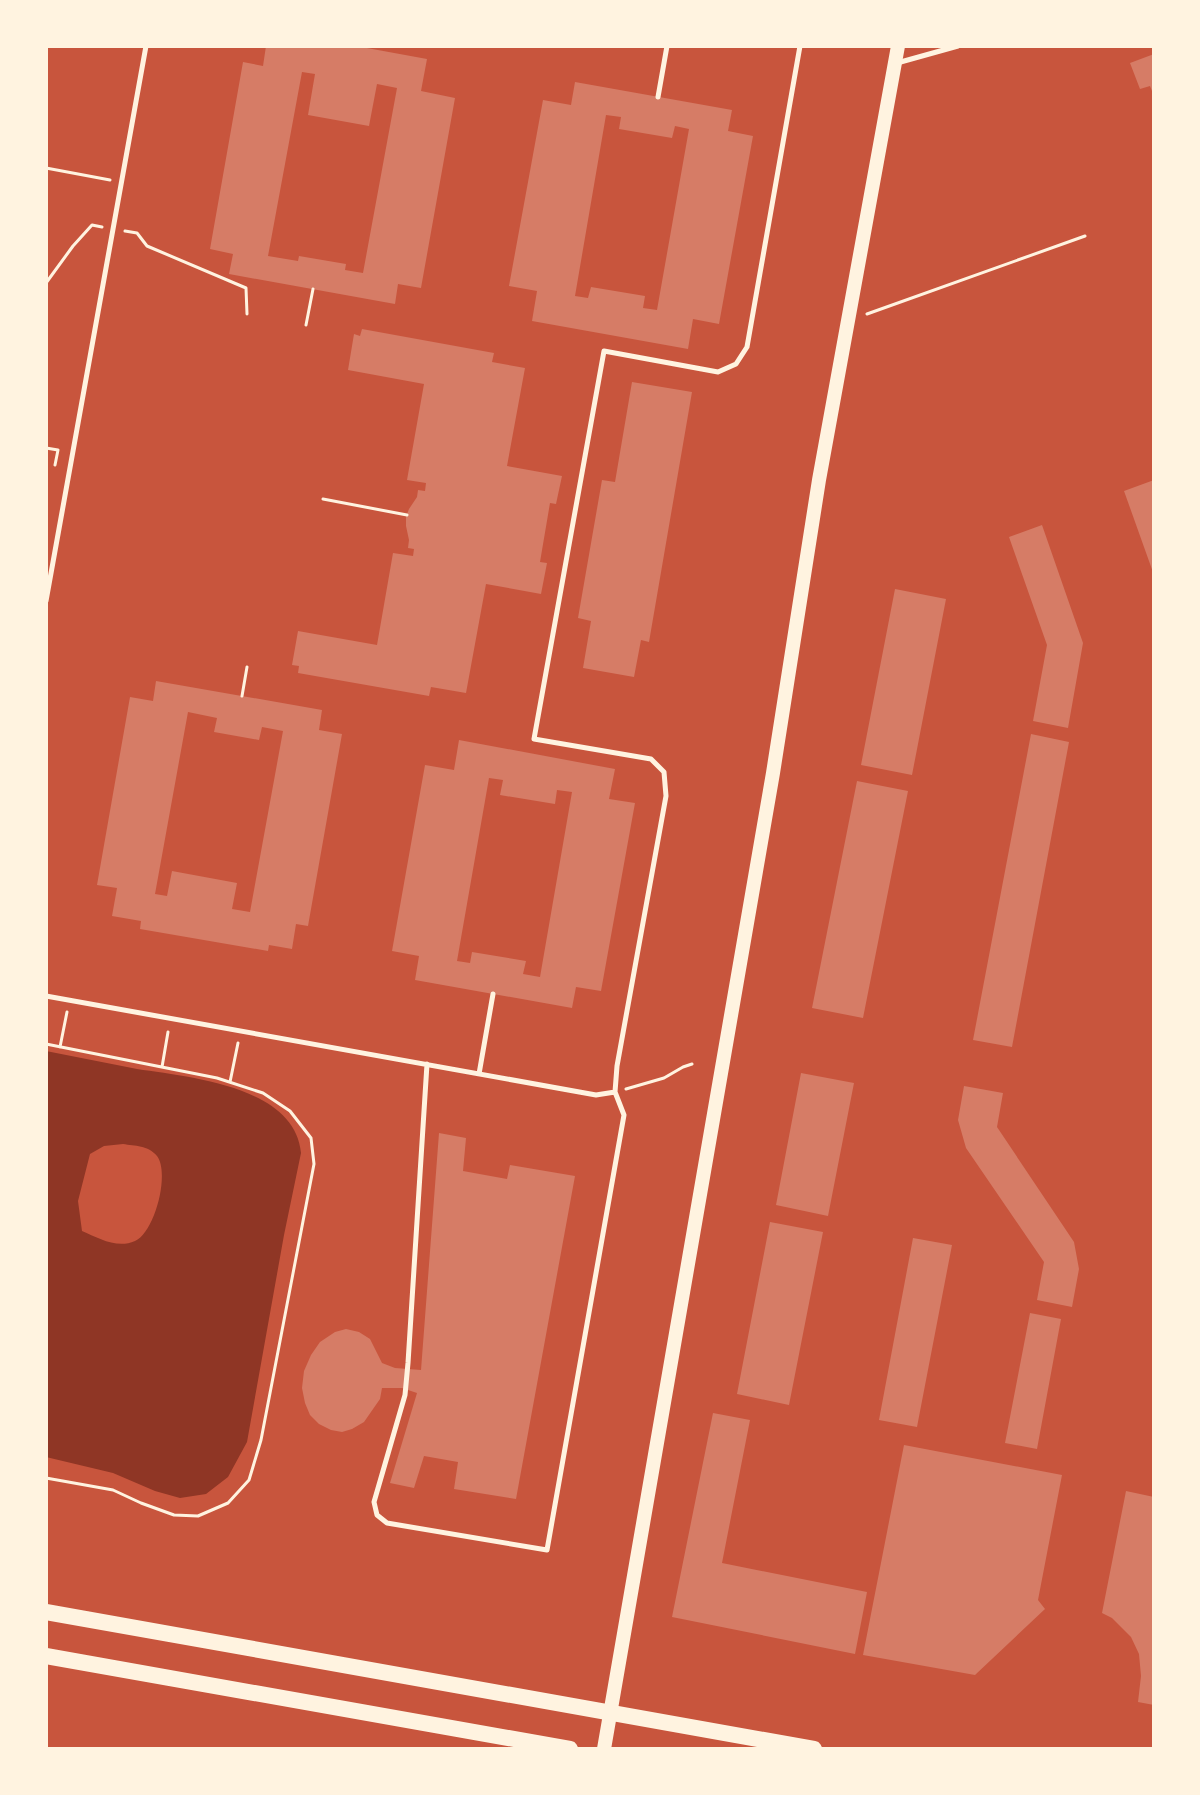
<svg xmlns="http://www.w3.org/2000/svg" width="1200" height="1795" viewBox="0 0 1200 1795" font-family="'Archivo Narrow',sans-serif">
<rect width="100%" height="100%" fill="#c8553d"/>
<!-- water -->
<path fill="#8f3625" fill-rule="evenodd" d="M46,1051C76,1057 107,1063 137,1069C189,1077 295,1086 301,1153L284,1235L247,1442L228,1477L206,1494L180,1498L155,1491L113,1473L46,1457ZM123,1144C135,1146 148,1145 157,1156C170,1173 155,1232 135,1241C117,1249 98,1238 82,1231L78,1201L90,1154L104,1146Z"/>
<!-- building -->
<path fill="#d67c66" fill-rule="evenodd" d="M266,46H356L427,59L421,91L455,98L421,288L398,284L395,304L229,274L233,254L210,249L243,62L263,66ZM302,72L315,74L308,115L369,126L377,84L397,88L363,273L345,270L346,264L299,256L298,261L268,256Z
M1154,54V96L1150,86L1140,89L1130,63Z
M575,82L732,110L728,131L753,136L719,324L693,319L688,349L532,321L537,291L509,286L543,100L571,105ZM606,115L621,117L619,129L672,138L675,126L689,129L657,310L643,308L645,296L591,287L588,298L575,296Z
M362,329L494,353L492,362L525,368L507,466L562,476L556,504L550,503L540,562L547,563L541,594L486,584L466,693L431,687L429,696L298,673L299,666L292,665L298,631L377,645L393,553L413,556L414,549L408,548L409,540L406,526V517L409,509L417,497L418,490L425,491L426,483L407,480L424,384L348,370L354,334L360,336Z
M632,382L692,392L649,642L641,640L634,677L583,668L591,621L578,618L602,480L615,482Z
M1154,480V575L1124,491Z
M1042,525L1083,643L1068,728L1033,721L1047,645L1009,537Z
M895,589L946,599L912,775L861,765Z
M156,681L322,710L319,730L342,734L308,926L296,924L292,949L269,945L268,951L140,929L141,921L112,916L117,888L97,885L130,697L153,701ZM188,712L217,718L214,732L259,740L262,727L283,731L250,912L232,909L237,883L172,871L167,896L155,894Z
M1031,734L1069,742L1012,1047L973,1040Z
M459,740L615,769L609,799L635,803L601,991L576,987L572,1008L415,980L419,956L392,951L425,765L454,770ZM489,778L503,780L500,795L555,804L557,790L572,792L540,977L523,974L526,961L472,952L470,963L457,961Z
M857,781L908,791L863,1018L812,1008Z
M801,1073L854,1083L828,1216L776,1205Z
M964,1086L1003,1093L997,1127L1074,1242L1079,1269L1072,1307L1037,1300L1044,1262L966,1148L958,1120Z
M439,1133L466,1138L463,1171L507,1179L510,1165L575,1176L516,1499L454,1489L458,1462L424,1456L414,1488L390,1483L417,1393L402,1388H382L380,1399L364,1422L352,1429L342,1432L331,1430L319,1424L310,1415L305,1403L302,1388L304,1371L311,1355L320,1342L335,1332L346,1329L359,1332L370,1339L382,1363L395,1368L421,1370Z
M770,1222L823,1232L789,1405L737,1394Z
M913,1238L952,1245L917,1427L879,1420Z
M1030,1313L1061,1319L1037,1449L1005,1443Z
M713,1413L750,1420L722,1563L867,1592L855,1654L672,1617Z
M904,1445L1062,1475L1038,1600L1045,1609L975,1675L863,1655Z
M1126,1491L1154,1497V1705L1138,1702L1141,1676L1139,1654L1131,1637L1112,1618L1102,1613Z"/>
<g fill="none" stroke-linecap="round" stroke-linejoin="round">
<!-- path -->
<path stroke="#fff3e0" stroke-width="3" d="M46,168L110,180
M125,231L137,233L147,246L246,288L247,314
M46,283L73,246L92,225L102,227
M867,314L1085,236
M306,325L313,289
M46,448L58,450L55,465
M323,499L407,515
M242,696L247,667
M46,1044L217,1078L263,1093L290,1111L311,1138L314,1164L261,1440L249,1480L228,1503L198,1516L174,1515L141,1503L113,1490L46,1478
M60,1047L67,1012
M162,1067L168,1032
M230,1082L238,1043
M626,1089L664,1078L683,1067L692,1064"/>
<!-- service -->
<path stroke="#fff3e0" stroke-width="5" d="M897,63L958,46
M658,97L667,46
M46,601L146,46
M46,996L596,1095L615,1092
M427,1064L408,1363L405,1395L374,1502L377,1515L387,1523L547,1550L624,1115L615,1092L617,1066L666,796L664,772L651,759L534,739L604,351L718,372L736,364L747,347L800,46
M479,1074L493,994"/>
<!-- tertiary -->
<path stroke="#fff3e0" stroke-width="14" d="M604,1749L773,773L819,480L898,46"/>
<!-- primary -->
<path stroke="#fff3e0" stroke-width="16" d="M46,1612L814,1749
M46,1656L570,1749"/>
</g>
<!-- border -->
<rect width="1200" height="1795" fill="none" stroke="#fff3e0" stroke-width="96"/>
</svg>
